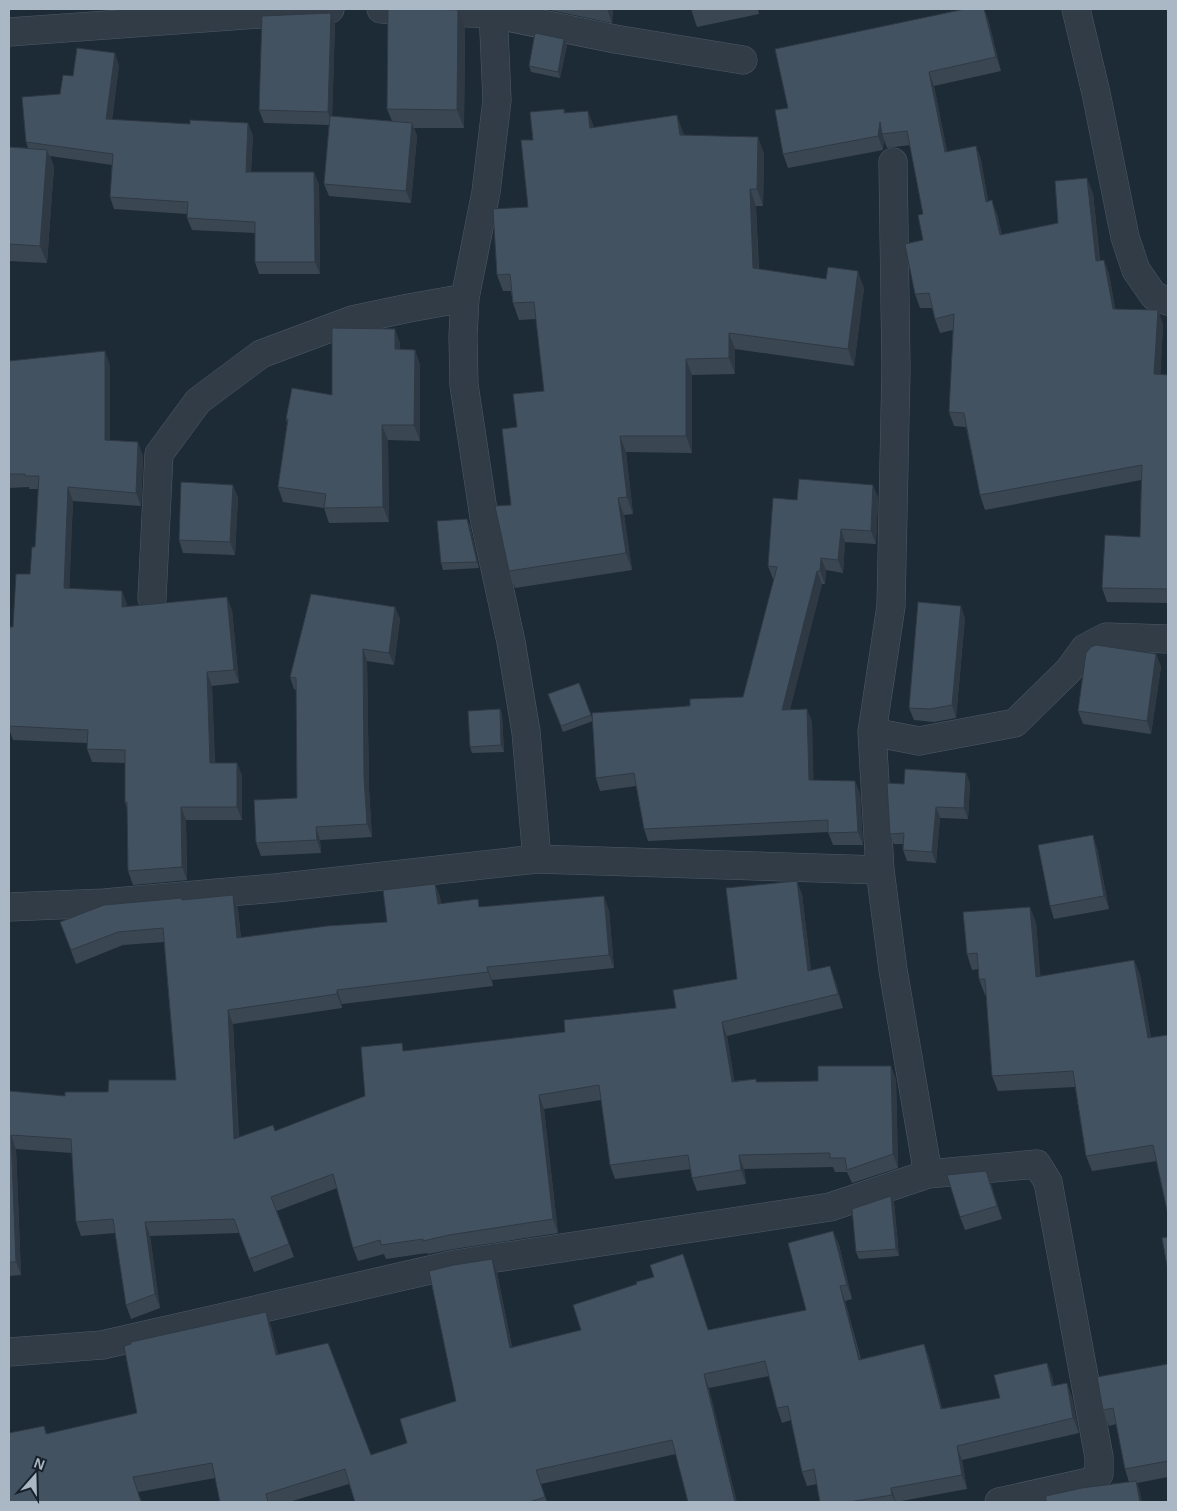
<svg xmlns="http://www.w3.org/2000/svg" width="1177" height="1511" viewBox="0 0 1177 1511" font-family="Helvetica,sans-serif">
<rect width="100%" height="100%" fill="#1d2b37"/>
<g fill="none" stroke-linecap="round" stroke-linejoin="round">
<!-- minor casing -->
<g stroke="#4e5a66" stroke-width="29">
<path id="minor" d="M381,9L493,14L615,39L743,60
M493,9L497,100L486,192L465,298L463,336L464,385L484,517L511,642L526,732L537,859
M1076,9L1096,93L1125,237L1136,270L1154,296L1168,301
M9,32L330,9
M152,598L159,454L198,401L261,354L352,320L409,308L465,298
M872,732L919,741L1015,723L1069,670L1085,648L1106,637L1168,639
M880,870L893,970L928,1174
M9,907L104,903L275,888L537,859L880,870L872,732L891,606L896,369L893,162
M9,1352L102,1345L456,1264L830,1207L928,1174L1037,1164L1048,1182L1099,1457V1474L1089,1482L999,1502"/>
</g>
<!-- minor -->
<use href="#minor" stroke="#313c47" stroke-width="28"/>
</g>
<!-- wall -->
<path fill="#3a4753" d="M545,9H613L612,23Z
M691,9H758L759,14L697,27Z
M965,9H984L988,19L1001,71L934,86L947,152L976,146L981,160L988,201L997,214L1002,235L1058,223L1093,193L1100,260H1104L1109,274L1115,309L1163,324L1160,375H1168V603L1107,602L1102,588L1140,537L1141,480L985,510L980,495L966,427L954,426L949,412L953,330L940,333L935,319L932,308H920L915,294L923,240V214L910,145L887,148L884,140L883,150L788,168L783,154L788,108Z
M331,13L335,25L332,116L392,121L387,109L465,28L464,128H414L417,136L411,203L329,196L324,184L329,125L264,123L259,110Z
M567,45L560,78L531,72L529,66Z
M119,65L112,120L253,135L251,172L319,184L320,274H259L255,262V233L192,230L187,218V214L114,209L110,197L112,165L50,156L54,167L47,263L9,261V147L28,148L26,142L73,76Z
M564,109L565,113L594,127L683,132L684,135L764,153L763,206H756L759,269L864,288L854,366L735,349V374L692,375V453L626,452L633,514L624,515L632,570L515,588L509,571L511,505L517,427L544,391L536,319L519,320L513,303L511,291H503L497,275L528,207L533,140Z
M395,329L400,344V349L415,350L420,365V441L388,440L389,522L329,523L324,508L283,502L278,487L287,423L286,419L332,395Z
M9,361L110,365V440L143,456L141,506L73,501L69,588L127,604V606L232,610L239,683L212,686L215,763H237L242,776V820H186L187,880L133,885L128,871L127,809L125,802V763L92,762L87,749V743L13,740L9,729V627H13L30,574L35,547L39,489H29V487L9,488Z
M238,497L235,555L183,553L179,540Z
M878,497L876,544L845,542L843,573L826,570L825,584H822L790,709L812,721L813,780L855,781L860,794L863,845H833L828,832L648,841L644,829L636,786L600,791L596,778L593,721L563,732L548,694L579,683L593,720L743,697L774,579H773L768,566L797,500Z
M467,519L470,525L479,568L443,570L441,563Z
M395,607L400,619L394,665L367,661L369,789L372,837L320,840L321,853L261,856L256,843L297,798L296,690L294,689L290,677Z
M965,618L956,718L934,722L914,720L909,708Z
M1156,654L1161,667L1151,734L1083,724L1078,711Z
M500,709L502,715L504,752L472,753L470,747Z
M966,773L970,784L968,819L940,818L936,863L907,861L903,850V844H894L890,834L904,784Z
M1097,848L1109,909L1054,919L1050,906Z
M435,884L440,897L441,904L481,907L609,910L614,968L492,980L493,986L342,1004V1008L233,1024L239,1138L275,1131L365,1096L405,1051L565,1032L676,1008L737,979L802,894L811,971L835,980L843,1008L727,1036L734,1081L756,1079L757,1082L896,1079L898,1168L852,1183L847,1172H835L833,1167L744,1169L746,1184L697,1191L692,1178L691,1169L615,1179L610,1165L601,1100L544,1109L558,1233L454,1249L428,1254L427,1253L386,1259L384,1254L358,1261L353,1248L337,1188L277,1211L294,1257L254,1272L239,1233L150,1236L160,1308L131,1319L126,1305L115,1233L81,1236L76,1222L72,1153L16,1149L21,1275L9,1276V1091L65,1096L108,1092L176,1080L164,942L123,945L76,964L60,922L182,900L233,895L238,909L241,938L387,922Z
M1036,922L1040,977L1134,960L1140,975L1151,1038L1157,1161L1092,1171L1086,1156L1075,1087L998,1091L992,1076L986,995H985L979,979V969L972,970L967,954Z
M991,1184L1002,1219L965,1230L960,1217Z
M891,1196L894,1202L899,1256L859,1259L856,1252Z
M833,1231L839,1245L852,1299L845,1301L861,1359L924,1344L929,1358L942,1409L1000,1398L1047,1363L1052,1377L1054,1386L1067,1383L1072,1398L1079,1433L962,1460L967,1489L896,1502H820L817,1484L807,1486L802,1472L791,1420L782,1423L777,1408L769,1376L709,1388L676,1454L541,1484L547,1502H355L349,1484L289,1502H220L215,1478L138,1492L142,1502H9L44,1426L47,1434L137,1413L271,1326L278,1355L371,1455L407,1443L456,1401L497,1273L512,1347L581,1330L688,1268L708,1330L806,1310Z
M1168,1364V1477L1137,1483L1140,1492L1129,1482L1125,1469L1116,1424L1109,1426L1103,1410Z"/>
<!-- shaded-wall -->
<path fill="#2f3944" d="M607,9H613L612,23Z
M984,9L988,19L1001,71L996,57Z
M458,10L465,28L464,128L457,110Z
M331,13L335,25L332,125L328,112Z
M564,39L567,45L560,78L558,72Z
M115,53L119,65L110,131L106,119Z
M929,72L934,86L950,166L945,152Z
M588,111L594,127L590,128Z
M677,115L683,132L686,151L680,135Z
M880,122L884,140L883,150L878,136Z
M248,123L253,135L250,184L246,172Z
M412,123L417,136L411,203L406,191Z
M758,137L764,153L763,206L757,189Z
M976,146L981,160L991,216L986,202Z
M47,150L54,167L47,263L40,246Z
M314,172L319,184L320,274L315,262Z
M1087,178L1093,193L1101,275L1096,261Z
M750,189L756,206L759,285L753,268Z
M992,200L997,214L1005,250L1000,235Z
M1104,260L1109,274L1118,323L1113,309Z
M858,271L864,288L854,366L848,349Z
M1158,310L1163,324L1160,388L1154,374Z
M395,329L400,344L401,365L395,349Z
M729,333L735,349V374L729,358Z
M415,350L420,365V441L414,425Z
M105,351L110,365V453L105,440Z
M686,359L692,375V453L686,436Z
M382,425L388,440L389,522L383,507Z
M620,436L626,452L633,514L627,497Z
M138,442L143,456L141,506L136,493Z
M233,485L238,497L235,555L230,542Z
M873,485L878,497L876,544L871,531Z
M68,487L73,501L69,601L64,588Z
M618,498L624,515L632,570L626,553Z
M467,519L470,525L479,568L477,562Z
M841,529L845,542L843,573L838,560Z
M821,558L826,570L825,584L820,571Z
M817,571L822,584L787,722L782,710Z
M122,591L127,604V621L122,607Z
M227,597L232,610L239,683L234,670Z
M961,606L965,618L956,718L952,705Z
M395,607L400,619L394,665L389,653Z
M363,649L367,661L369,789L372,837L367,824L364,777Z
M1156,654L1161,667L1151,734L1147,721Z
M207,672L212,686L215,776L210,763Z
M500,709L502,715L504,752L501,745Z
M807,709L812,721L814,793L809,780Z
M237,763L242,776V820L237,807Z
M966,773L970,784L968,819L964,808Z
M855,781L860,794L863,845L858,832Z
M181,807L186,820L187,880L182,867Z
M936,807L940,818L936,863L932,852Z
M316,827L320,840L321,853L317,840Z
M1093,835L1097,848L1109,909L1104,896Z
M797,881L802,894L813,985L808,971Z
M435,884L440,897L443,918L438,904Z
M233,895L238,909L242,952L237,938Z
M604,896L609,910L614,968L609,955Z
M1030,907L1036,922L1042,993L1036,977Z
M1134,960L1140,975L1154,1054L1148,1038Z
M830,966L835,980L843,1008L838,994Z
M487,967L492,980L493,986L488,972Z
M337,990L342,1004V1008L337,994Z
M228,1010L233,1024L239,1153L234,1139Z
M722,1022L727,1036L737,1095L732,1082Z
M891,1066L896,1079L898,1168L893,1154Z
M539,1095L544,1109L558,1233L553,1219Z
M11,1135L16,1149L21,1275L16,1262Z
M739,1155L744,1169L746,1184L741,1170Z
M986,1171L991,1184L1002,1219L997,1206Z
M891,1196L894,1202L899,1256L896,1249Z
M145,1222L150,1236L160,1308L155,1294Z
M833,1231L839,1245L852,1299L847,1285Z
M492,1259L497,1273L515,1362L510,1348Z
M840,1286L845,1301L864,1374L859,1360Z
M266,1312L271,1326L281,1369L276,1355Z
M924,1344L929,1358L946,1423L941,1409Z
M1047,1363L1052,1377L1057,1400L1052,1386Z
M704,1374L709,1388L737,1502H735Z
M1067,1383L1072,1398L1079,1433L1073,1418Z
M957,1446L962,1460L967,1489L962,1475Z
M1136,1481L1140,1492L1142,1502H1140Z
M891,1488L896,1502H895L892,1495Z"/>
<!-- building -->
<path fill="#435261" stroke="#2f3944" d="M388,9H430L458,10L457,110L387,109Z
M965,9H984L996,57L929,72L945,152L976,146L986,202L992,200L1000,235L1058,223L1055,181L1087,178L1096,261L1104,260L1113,309L1158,310L1154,374L1168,375V589L1102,588L1105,535L1140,537L1142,465L980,495L964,413L949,412L954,314L935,319L929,293L915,294L905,245V244L923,240L918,215L923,214L907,131L882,134L880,122L878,136L783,154L775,110L788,108L775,49Z
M331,13L328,112L259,110L262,16Z
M535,33L564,39L558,72L529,66Z
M77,48L115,53L106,119L190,124V120L248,123L246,172H314L315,262H255V222L187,218L188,202L110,197L113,154L26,142L22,97L60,94L63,75L73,76Z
M564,109V113L588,111L590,128L677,115L680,135L758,137L757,189H750L753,268L826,279L828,267L858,271L848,349L729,333V358L686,359V436H620L627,497L618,498L626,553L509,571L495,506L511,505L502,429L517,427L513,394L544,391L534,302L513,303L510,274L497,275L493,209L528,207L521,140H533L530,112Z
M330,116L412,123L406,191L324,184Z
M9,147L47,150L40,246L9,244Z
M332,328L395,329V349L415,350L414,425H382L383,507L324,508L326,494L278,487L288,419H286L292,388L332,395Z
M105,351V440L138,442L136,493L68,487L64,588L122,591V607L227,597L234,670L207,672L210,763H237V807H181L182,867L128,871L127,802H125V750L87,749L88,730L9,726V627H13L16,574H30L32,547H35L39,476H25V474H9V361Z
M799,479L873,485L871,531L841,529L838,560L821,558L820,571H817L782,710L807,709L809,780L855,781L858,832L828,833V820L644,829L634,773L596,778L592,713L690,706V699L743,697L777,567L768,566L773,498L797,500Z
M181,482L233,485L230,542L179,540Z
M467,519L477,562L441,563L437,521Z
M311,594L395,607L389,653L363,649L364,777L367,824L316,827L317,840L256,843L254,800L297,798L296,678L290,677Z
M918,602L961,606L952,705L930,709L909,708Z
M1096,645L1156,654L1147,721L1078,711L1086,653L1091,647Z
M579,683L591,715L561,726L548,694Z
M500,709L501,745L470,747L468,711Z
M905,769L966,773L964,808L936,807L932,852L903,850L904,833L890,834L887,783L904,784Z
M1093,835L1104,896L1050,906L1038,845Z
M797,881L808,971L830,966L838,994L722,1022L732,1082L756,1079V1082L818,1081V1066H891L893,1154L847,1170L845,1158H830V1153L739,1155L741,1170L692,1178L688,1155L610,1165L599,1085L539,1095L553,1219L449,1235L423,1241V1239L381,1245L380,1240L353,1248L333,1174L271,1197L289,1244L249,1259L234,1219L145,1222L155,1294L126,1305L113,1219L76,1222L71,1139L11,1135L16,1262H9V1091L65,1096V1092H108L109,1080H176L163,928L118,932L71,950L60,922L104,905L182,898V900L233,895L237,938L327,926L387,922L383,890L435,884L438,904L478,899L479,907L604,896L609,955L487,967L488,972L337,990V994L228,1010L234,1139L273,1125L275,1131L365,1096L361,1047L402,1043L403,1051L565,1032L564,1020L676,1008L673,990L737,979L726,888Z
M1030,907L1036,977L1134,960L1148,1038L1168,1035V1215L1153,1145L1086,1156L1073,1071L992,1076L985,979H979L977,953L967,954L963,912Z
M986,1171L997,1206L960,1217L947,1175Z
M891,1196L896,1249L856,1252L852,1209Z
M833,1231L847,1285L840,1286L859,1360L924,1344L941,1409L1000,1398L994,1375L1047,1363L1052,1386L1067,1383L1073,1418L957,1446L962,1475L891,1488L892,1495L849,1502H820L814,1469L802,1472L788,1406L777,1408L765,1361L704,1374L735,1502H688L672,1440L536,1470L545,1497L529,1502H355L345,1469L266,1494L268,1502H220L212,1463L133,1477L141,1502H9V1433L44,1426L46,1434L137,1413L124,1346L131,1344V1342L266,1312L276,1355L328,1343L371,1455L407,1443L400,1419L456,1401L429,1271L454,1265L492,1259L510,1348L581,1330L573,1305L637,1284L636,1282L654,1277L650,1265L683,1254L708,1330L806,1310L788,1243Z
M1168,1237V1271L1162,1238Z
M1168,1364V1461L1125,1469L1113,1408L1103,1410L1097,1377Z
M1136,1481L1140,1502H1046V1496L1082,1488Z"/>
<!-- border -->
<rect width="1177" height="1511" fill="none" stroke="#aab7c5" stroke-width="20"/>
<!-- north arrow -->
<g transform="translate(35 1476) rotate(20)" stroke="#17212c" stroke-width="4" paint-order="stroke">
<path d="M0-4L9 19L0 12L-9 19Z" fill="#aab7c5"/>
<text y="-8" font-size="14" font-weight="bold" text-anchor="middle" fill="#aab7c5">N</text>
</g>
</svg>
